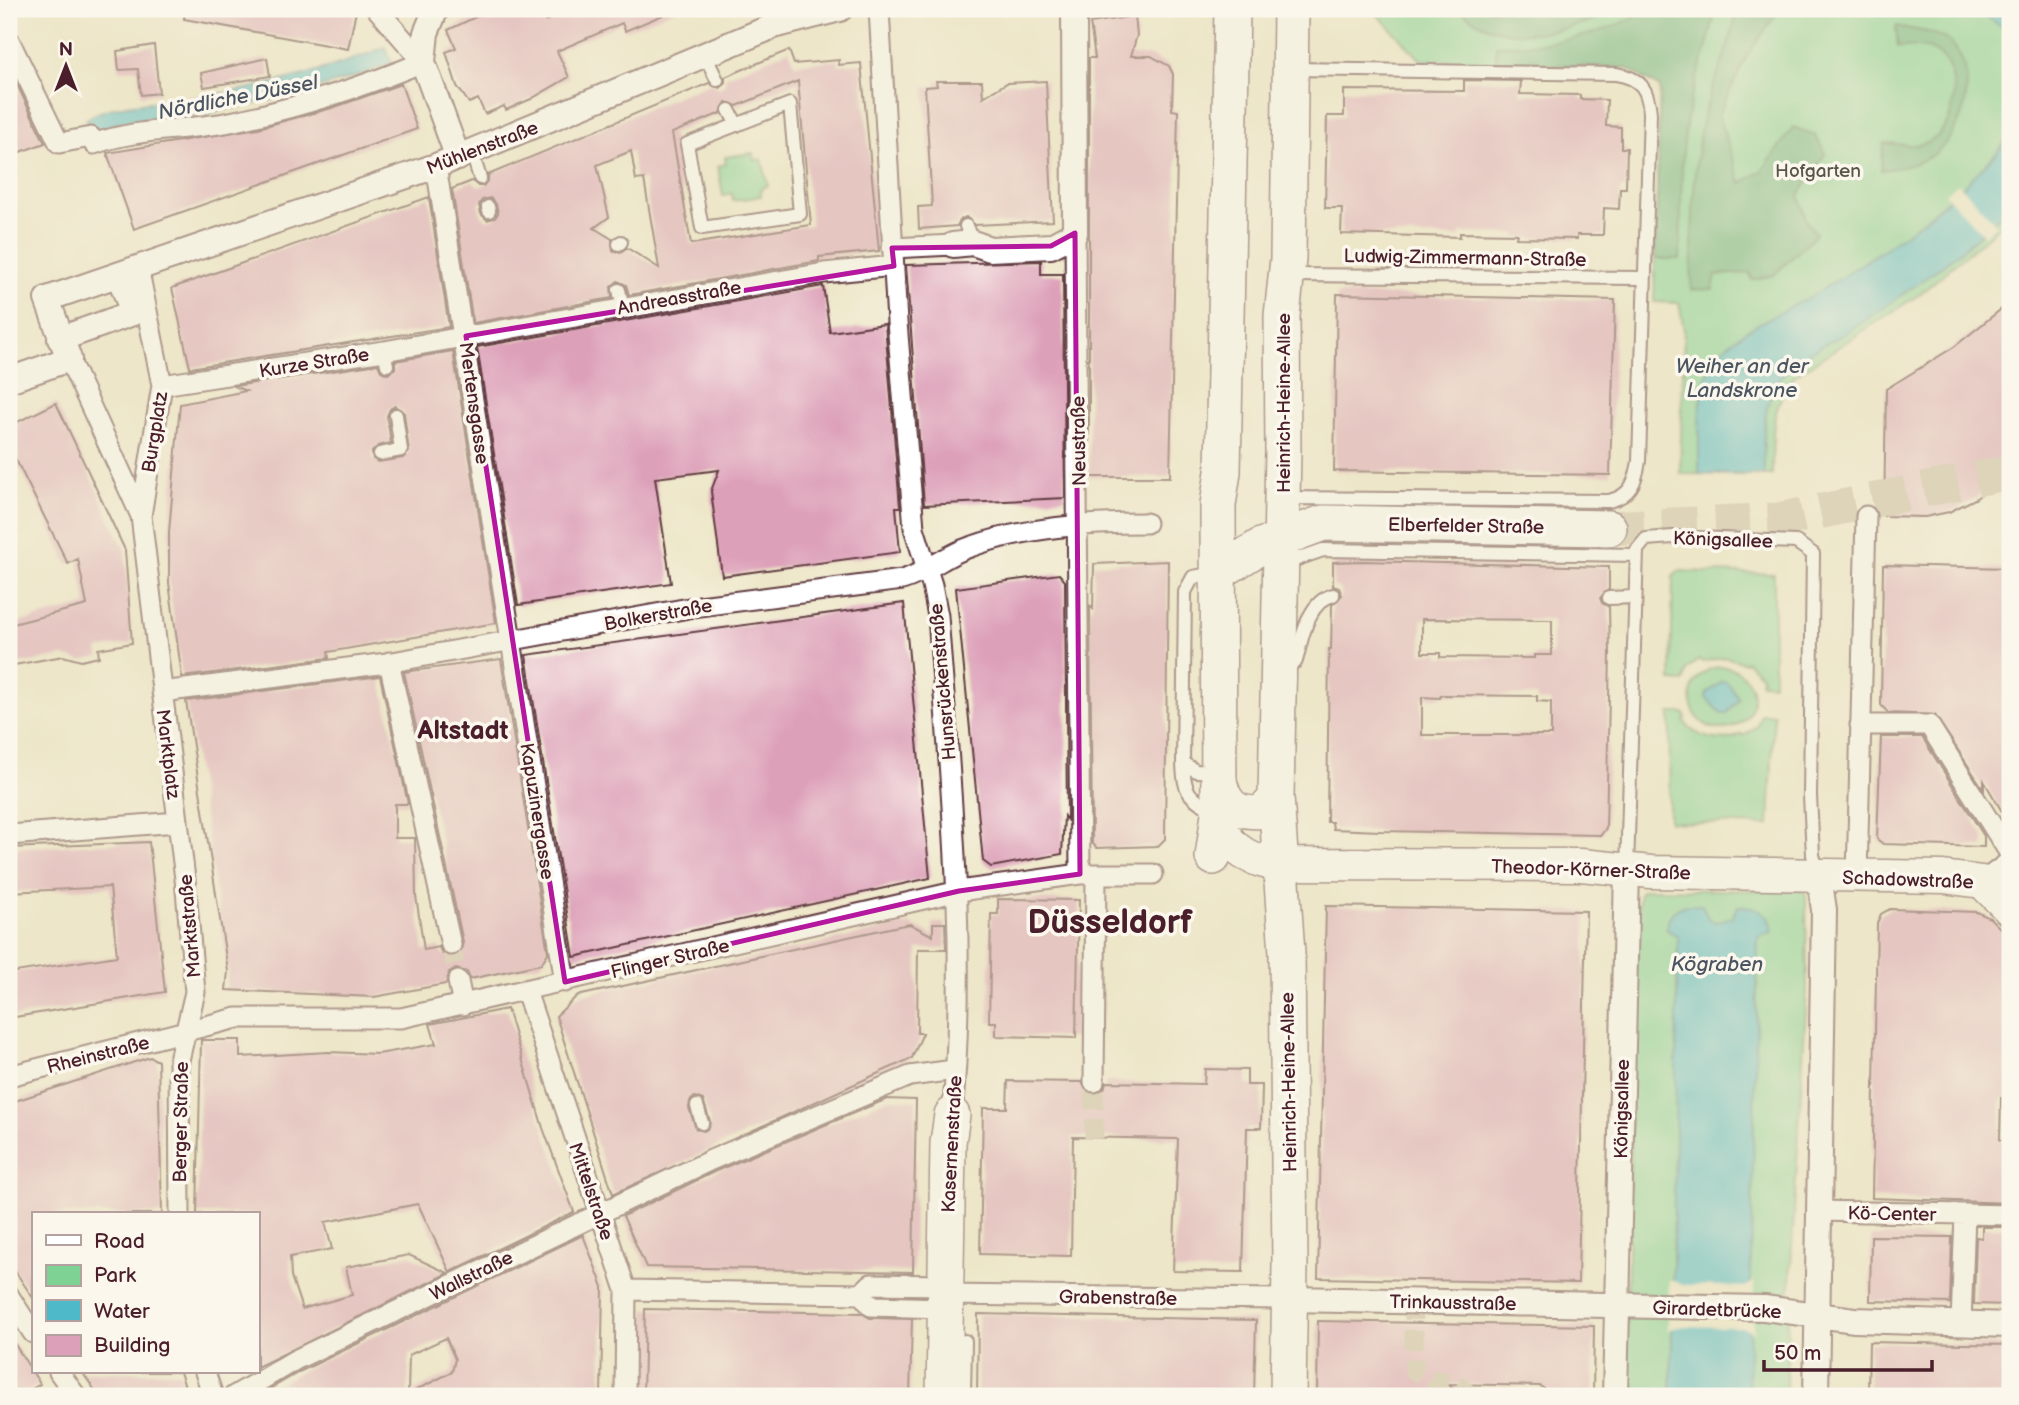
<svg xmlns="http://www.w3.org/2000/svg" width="2019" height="1405" viewBox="0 0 2019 1405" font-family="'Balsamiq Sans',sans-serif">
<rect width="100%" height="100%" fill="#fbf7ec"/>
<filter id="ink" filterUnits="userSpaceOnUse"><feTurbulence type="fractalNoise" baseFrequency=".0143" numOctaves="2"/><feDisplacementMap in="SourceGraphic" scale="14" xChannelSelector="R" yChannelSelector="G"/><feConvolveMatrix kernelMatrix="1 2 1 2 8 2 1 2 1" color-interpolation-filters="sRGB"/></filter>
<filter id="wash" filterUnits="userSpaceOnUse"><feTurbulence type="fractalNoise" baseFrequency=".00686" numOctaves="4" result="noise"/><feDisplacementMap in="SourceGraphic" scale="28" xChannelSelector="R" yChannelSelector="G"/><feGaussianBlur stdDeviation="1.57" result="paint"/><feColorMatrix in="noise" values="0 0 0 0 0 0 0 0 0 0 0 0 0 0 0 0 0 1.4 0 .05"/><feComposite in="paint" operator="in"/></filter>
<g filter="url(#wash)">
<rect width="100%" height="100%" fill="#ede6c8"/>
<!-- green -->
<path fill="#7ed294" stroke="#647860" stroke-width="2" d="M1372,9H2010V217L1920,294L1794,376C1769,406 1773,439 1772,475L1680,474L1684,330L1679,303L1654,302L1660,88L1626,68L1421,60Z
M753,153L754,160L762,159L768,186L761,188V196L733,201L732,193L723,196L718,166L726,164L725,157Z
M1678,571L1774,574V684L1761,683L1762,676L1746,661L1745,663L1725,657L1702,662L1700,659L1687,670L1684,682L1671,681L1673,577Z
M1691 698a31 31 0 1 1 62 0a31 31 0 1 1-62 0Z
M1670,713H1684L1686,718L1684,721C1696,738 1721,745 1742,734L1744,736L1757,726L1761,714H1774L1769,825L1669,822Z
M1646,889L1802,891L1806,894L1807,989L1788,1317L1786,1396H1625L1635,931L1640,892Z"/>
<!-- forest -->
<path fill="#66b47e" stroke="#586a54" stroke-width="2" d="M1460,9H1623C1573,29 1504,52 1460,9Z
M1649,9H1715C1711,43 1696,74 1689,108C1679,157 1682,209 1680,259H1655L1660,88L1626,68L1496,63V45C1551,46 1601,37 1649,9Z
M1736,9H1780L1748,54L1718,115L1741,183L1762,171L1793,127L1816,136L1825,154L1799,195L1806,220L1816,234L1774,275L1752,280L1750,273L1716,275L1713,289L1691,290C1693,236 1691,181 1701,128C1707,91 1735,41 1736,9Z
M1896,26C1912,30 1940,31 1952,44C1980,76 1965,131 1933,155C1919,164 1897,169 1881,170L1884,143C1895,143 1911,147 1922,144C1956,137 1964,76 1940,55C1930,45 1911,47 1898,47Z"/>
<!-- water -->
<path fill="#4ebac9" stroke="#4c6c7a" stroke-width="2" d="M1974,9H2010V32Z
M385,47L392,63C333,87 271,101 209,113C177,119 124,115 97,132L86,119C115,99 173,103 208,96C268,86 328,71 385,47Z
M2010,137V206C1964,253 1910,290 1855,327C1830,344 1794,355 1778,382C1760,410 1764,443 1764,475L1699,474C1700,437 1694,391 1715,359C1735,329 1790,310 1821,290C1889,248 1959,199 2010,137Z
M1723,681L1728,683L1739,699L1726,714H1721L1706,698L1707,693Z
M1685,905H1702L1708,918L1715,922L1732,917L1738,906C1757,906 1770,910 1772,932L1758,937L1748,1396H1671L1678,936L1667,930C1667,915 1673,910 1685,905Z"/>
<!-- pier -->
<path fill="#ede6c8" d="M1958,183L1996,224L1984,235L1945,194Z
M1669,1280L1685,1285L1746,1287L1754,1282L1753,1333L1746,1328L1739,1327L1677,1326L1668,1331Z"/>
<g id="blocks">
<!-- building -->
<path fill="#dda0b9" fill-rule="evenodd" d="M185,9H341L356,11L348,49L184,19Z
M480,9H539L545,21L573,9H677L625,31L622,23L557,51L569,77L531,99L506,110L504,106L485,114L478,99L469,103L457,86L446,52L456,48L448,30L482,14Z
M1135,16L1137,35L1131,56H1151L1169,66L1173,74L1172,110L1178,111L1170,477H1089V58H1095L1090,23Z
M154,45L159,93L141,95L138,69L119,70L117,51Z
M789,50L794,64L839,60L838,65L861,63L879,251L819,257V261L629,295L626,285L618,281L611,287L612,298L473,323L452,189L472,181L478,186H483L488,180V175L709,83L720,88L725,84V77ZM798,81L811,225L691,244L672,133L721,113L726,102L737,106ZM631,151L636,180L644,179L659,268L627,248L621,253L613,251L612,239L594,228L609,217L597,165ZM490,198L496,204L498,213L495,218L487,220L481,214L479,205L482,200Z
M267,58L270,76L204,87L201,73Z
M9,68L45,143L9,156Z
M1464,80L1521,81L1520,94L1580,95V99L1607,100L1606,126L1621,127V148H1627L1626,188H1620L1619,209L1604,208L1603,235H1577V239L1516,238L1517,234L1460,233V237L1341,234L1342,208H1325L1327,116H1344V90L1464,91Z
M936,81H982L983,97L1007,83L1046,81L1053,221L975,225L966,217L960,220L957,226L919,229L918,207L932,206L925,87L937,86Z
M401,84L417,129L134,229L107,153L258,128L332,108Z
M429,197L449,327L190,368L172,288Z
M1041,261V274H1063L1065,498L924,505L906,265Z
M823,286L830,332L885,324L900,507H896L900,552L722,576L711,491L719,470L655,478L671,583L518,605L477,347Z
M1337,294L1615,300L1610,475L1334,471Z
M2010,302V473L1975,499L1949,512L1925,517L1884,516L1886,389L1954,347Z
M453,351L496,623L328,652L329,658L182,677L169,583V532L180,404L246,391L234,386L378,364L381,371L388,374L395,368V361ZM395,406L404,413L409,452L403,458L378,462L373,459L372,452L378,446L391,443L387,416L390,409Z
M56,403L125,550L132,643L98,649L99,657L81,661L63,656L9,666V625L87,605L78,559L68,564L9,446V426Z
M1168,561L1165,839L1158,846L1097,848L1092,843L1090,606L1093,609L1094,564Z
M1363,561L1609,567V589L1600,598L1602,603L1609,607L1610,654L1606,828L1601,835L1380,831L1333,829L1332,822H1327L1329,649H1331L1332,605L1342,595L1339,588L1333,586V562ZM1422,619L1552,620V655H1534V658L1440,657V653H1422ZM1441,695L1537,696V701L1551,702V735H1422V697L1440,698Z
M1883,565L2010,568V825L1984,781V790L1935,715L1888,713L1881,705Z
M1059,574L1065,581L1067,820L1064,816L1062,854L991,867L983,861L956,588Z
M904,603L930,878L574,957L526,655Z
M501,659L548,953L541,964L470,979L467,972L456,969L449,972L446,984L374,997L226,990L228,971L186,701L380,676L408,804H395V838H415L416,896L424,950L439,947L442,954L453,957L460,954L463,942L404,672Z
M1881,737H1922L1984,836V847L1883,844L1877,839Z
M149,842L165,992L9,1018V973L117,956L110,887L9,892V848Z
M998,899L1079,900L1076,1038L996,1036V1022H989L991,914H998Z
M1326,906L1586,911L1578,1283L1318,1278Z
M1890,909L1977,912L1990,918L2010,938V1098H2001L2000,1140H2010V1203L1872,1198L1877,923L1881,914Z
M933,923H945L946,949H918L917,1033H923L912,1058L613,1194L556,1016L577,996L899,926L910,924L933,936ZM695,1097L703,1100L710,1121L709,1128L704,1131L696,1129L689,1108L690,1101Z
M507,1009L543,1128L574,1212L450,1272L418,1204L325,1222L332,1249L290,1257L291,1276L302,1309L352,1295L346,1267L409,1255L448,1273L257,1367V1214H197L201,1040H240V1057L328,1052L378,1054L436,1044L430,1024Z
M150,1057L158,1061L162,1214H33V1298L9,1262V1103Z
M1205,1069L1247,1070V1085H1262L1261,1128H1247L1243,1272L1173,1271L1178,1139L1073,1137L1071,1256L980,1254L983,1108H1007L1008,1081L1082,1082L1087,1092L1095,1094L1104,1089L1106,1082L1204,1084Z
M887,1099L916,1100L913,1272L646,1267L623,1216L716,1171Z
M1982,1227H2010V1305L1974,1304L1976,1237L1982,1238Z
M583,1235L603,1287L601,1396H258L301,1371ZM446,1338L455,1359L452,1372L408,1394L409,1355Z
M1871,1236L1952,1237L1950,1303L1870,1301Z
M645,1309L861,1313L870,1318L912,1319L910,1396H643Z
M978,1314L1256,1320L1254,1396H977Z
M1318,1321L1594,1326L1593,1396H1555L1540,1386L1448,1384L1461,1396H1317Z
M9,1335L40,1384L21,1396H9Z
M1869,1342L2010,1345V1396L1919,1392V1396H1868Z
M82,1372H180L188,1396H99Z"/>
</g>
</g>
<g filter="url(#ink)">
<use href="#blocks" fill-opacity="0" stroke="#623d43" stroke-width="2"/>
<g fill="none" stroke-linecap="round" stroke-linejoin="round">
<!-- pedestrian-tunnel -->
<path stroke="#ccbea9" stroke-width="19" stroke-dasharray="19 10" stroke-linecap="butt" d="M451,945L458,981
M1094,1138V1082
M1414,1301V1370L1435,1381H1454L1471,1396"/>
<!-- secondary-tunnel -->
<path stroke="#ccbea9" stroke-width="35" stroke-dasharray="35 18" stroke-linecap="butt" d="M1609,528L1779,520L2010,472"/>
<!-- service casing -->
<g stroke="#623d43" stroke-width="16">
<path id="service" d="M705,55L717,80
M790,104L800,214L702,228L687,144Z
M729,110L737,125
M472,153L480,178
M488,207L489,211
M966,226L973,243
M619,244L621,242
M1290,275L1643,278
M619,290L623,307
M384,351L387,365
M380,454L401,450L396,415
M1282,498L1609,501C1631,496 1636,481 1639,461L1650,113C1648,89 1641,78 1616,74L1293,69
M1286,563L1323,550L1636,555
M1215,573L1193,577L1185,592L1183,763C1184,794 1189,797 1216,812
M1609,598L1635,597
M1284,669L1296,661C1302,639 1307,602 1333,595
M1183,763L1196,771L1218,772
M1627,869L1637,550L1646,539L1673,537L1796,542L1813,554L1810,796L1813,855L1818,873
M697,1106L702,1123
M964,1396L965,1341"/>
</g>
<!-- pedestrian casing -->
<g stroke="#623d43" stroke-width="23">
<path id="pedestrian" d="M879,9L897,322L914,528L932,585L938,616C950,779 968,952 952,1115
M9,40L59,143L91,137
M94,144C137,128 185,131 230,122C297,108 360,88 423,62L377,9
M436,166L565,982
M1075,233L1080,874
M892,248L953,245
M138,267L162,385L141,516L185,879L195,992L179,1060L180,1214
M69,359L141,516
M162,385L384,351L824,273L894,266
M389,662L451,945
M162,692L387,663L700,606L902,580C927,573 945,555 970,547C1026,527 1087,523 1146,523
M1860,725H1929L2010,854
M9,835L178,822
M1857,878L1866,516
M1982,882L2010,861
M458,981L463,1005
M526,991L626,1290L625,1396
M9,1076L237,1018H401L959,891L1080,874H1153
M1094,1082L1096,874
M1818,1211L1965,1214L1961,1324
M1965,1214L2010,1215
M626,1290L861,1294L871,1284L946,1285
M861,1294L871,1306L945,1308
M946,1295L1290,1299
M9,1296L33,1333
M59,1372L76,1396
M205,1372L213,1396
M234,1396L295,1360L711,1160L910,1076L954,1070"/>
</g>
<!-- minor casing -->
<g stroke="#623d43" stroke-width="28">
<path id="minor" d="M436,9L426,33L423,62L458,158
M953,245L973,243L990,249L1051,246L1075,233L1074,9
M60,339L133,313L119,275
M9,380L69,359L47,299L436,166L774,26L840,9
M1290,1299L1764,1308L1855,1320L2010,1325
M1615,1396L1627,869
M1816,1396L1824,910L1819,876"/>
</g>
<!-- tertiary casing -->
<g stroke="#623d43" stroke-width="35">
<path id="tertiary" d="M1220,777C1224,803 1235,814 1261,812L1276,797
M1219,814C1222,844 1244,858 1272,864L1581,865L1651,872L1943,877L1982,882L2010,910"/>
</g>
<!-- secondary casing -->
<g stroke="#623d43" stroke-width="38">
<path id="secondary" d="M1218,573L1261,546L1323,523L1609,528
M1213,857L1219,814L1218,505L1223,472L1232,9
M944,1396L948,1143L952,1115
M1288,1396L1290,1264L1287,953L1276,797L1283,451L1282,316L1288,259L1291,9"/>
</g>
<!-- service -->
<use href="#service" stroke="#fff" stroke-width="12"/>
<!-- pedestrian -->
<use href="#pedestrian" stroke="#fff" stroke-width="19"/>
<!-- minor -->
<use href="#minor" stroke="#fff" stroke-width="24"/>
<!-- tertiary -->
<use href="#tertiary" stroke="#fff" stroke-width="32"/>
<!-- secondary -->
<use href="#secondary" stroke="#fff" stroke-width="35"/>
</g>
</g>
<!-- marked area -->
<path d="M0 0H2019V1405H0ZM1075,233L1080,874L959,891L565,982L466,336L894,266L892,248L1051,246Z" fill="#ede6c8" fill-opacity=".55" fill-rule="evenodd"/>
<path fill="none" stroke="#b5179e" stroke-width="5" stroke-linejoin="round" d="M1075,233L1080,874L959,891L565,982L466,336L894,266L892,248L1051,246Z"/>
<g text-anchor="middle" stroke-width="7" stroke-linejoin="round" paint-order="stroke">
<!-- street labels -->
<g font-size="19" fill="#4a1f2b" stroke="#fbf7ec">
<text transform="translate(482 147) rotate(-21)" y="7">Mühlenstraße</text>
<text transform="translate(1465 257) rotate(1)" y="7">Ludwig-Zimmermann-Straße</text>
<text transform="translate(679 297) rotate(-10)" y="7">Andreasstraße</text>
<text transform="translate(314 362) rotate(-9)" y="7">Kurze Straße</text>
<text transform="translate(475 403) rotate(82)" y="7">Mertensgasse</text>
<text transform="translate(1283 403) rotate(-90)" y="7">Heinrich-Heine-Allee</text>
<text transform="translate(154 432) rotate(-81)" y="7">Burgplatz</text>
<text transform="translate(1078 441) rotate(-91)" y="7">Neustraße</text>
<text transform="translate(1466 525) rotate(1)" y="7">Elberfelder Straße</text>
<text transform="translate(1723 539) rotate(2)" y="7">Königsallee</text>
<text transform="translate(658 614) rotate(-10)" y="7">Bolkerstraße</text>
<text transform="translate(942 682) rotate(-95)" y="7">Hunsrückenstraße</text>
<text transform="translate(169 754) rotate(83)" y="7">Marktplatz</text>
<text transform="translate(538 811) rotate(81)" y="7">Kapuzinergasse</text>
<text transform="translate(1591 869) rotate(2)" y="7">Theodor-Körner-Straße</text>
<text transform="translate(1908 879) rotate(2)" y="7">Schadowstraße</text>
<text transform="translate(189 926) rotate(-95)" y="7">Marktstraße</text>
<text transform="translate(670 958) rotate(-13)" y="7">Flinger Straße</text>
<text transform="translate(98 1054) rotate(-14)" y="7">Rheinstraße</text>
<text transform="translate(1288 1082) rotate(-91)" y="7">Heinrich-Heine-Allee</text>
<text transform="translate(1621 1109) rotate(-89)" y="7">Königsallee</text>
<text transform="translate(180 1122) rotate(-89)" y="7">Berger Straße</text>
<text transform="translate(951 1144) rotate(-87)" y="7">Kasernenstraße</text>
<text transform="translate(592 1191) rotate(71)" y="7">Mittelstraße</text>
<text transform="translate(1892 1213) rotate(1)" y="7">Kö-Center</text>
<text transform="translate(471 1275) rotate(-26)" y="7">Wallstraße</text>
<text transform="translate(1118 1297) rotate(1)" y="7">Grabenstraße</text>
<text transform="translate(1453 1302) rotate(1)" y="7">Trinkausstraße</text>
<text transform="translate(1717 1309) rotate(2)" y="7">Girardetbrücke</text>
</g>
<!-- park labels -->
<g font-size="19" fill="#5a554a" stroke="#fbf7ec">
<text x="1818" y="177">Hofgarten</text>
</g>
<!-- water labels -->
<g font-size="21" font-style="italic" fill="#4b5562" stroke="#fbf7ec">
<text transform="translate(238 97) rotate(-11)" y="7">Nördliche Düssel</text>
<text x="1742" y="373">Weiher an der<tspan x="1742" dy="24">Landskrone</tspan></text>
<text x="1717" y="971">Kögraben</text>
</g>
<!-- district labels -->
<g font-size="26" font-weight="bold" fill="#4a1f2b" stroke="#fbf7ec">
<text x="463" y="739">Altstadt</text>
</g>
<!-- town labels -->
<g font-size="33" font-weight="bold" fill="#4a1f2b" stroke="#fbf7ec">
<text x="1110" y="933">Düsseldorf</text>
</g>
</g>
<!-- margin -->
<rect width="2019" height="1405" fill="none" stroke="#fbf7ec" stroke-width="35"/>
<!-- legend -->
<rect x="32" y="1212" width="228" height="161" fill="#fbf7ec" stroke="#b4a19f" stroke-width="2"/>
<rect x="46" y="1235" width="35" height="10" fill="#ffffff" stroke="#b4a19f" stroke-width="2"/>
<text x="94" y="1248" font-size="21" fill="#4a1f2b">Road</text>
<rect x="46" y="1265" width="35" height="21" fill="#7ed294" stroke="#b4a19f" stroke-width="2"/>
<text x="94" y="1282" font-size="21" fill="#4a1f2b">Park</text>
<rect x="46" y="1300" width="35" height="21" fill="#4ebac9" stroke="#b4a19f" stroke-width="2"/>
<text x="94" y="1318" font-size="21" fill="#4a1f2b">Water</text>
<rect x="46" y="1335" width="35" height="21" fill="#dda0b9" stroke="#b4a19f" stroke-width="2"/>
<text x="94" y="1352" font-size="21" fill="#4a1f2b">Building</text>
<!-- north arrow -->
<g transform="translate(66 66)" stroke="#fbf7ec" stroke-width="5" paint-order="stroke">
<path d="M0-5L12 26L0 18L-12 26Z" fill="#4a1f2b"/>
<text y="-10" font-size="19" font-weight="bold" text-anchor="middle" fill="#4a1f2b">N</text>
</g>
<!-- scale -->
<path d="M1764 1360v10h168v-10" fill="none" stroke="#4a1f2b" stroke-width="3.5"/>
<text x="1774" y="1360" font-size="21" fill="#4a1f2b" stroke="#fbf7ec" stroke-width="5" paint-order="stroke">50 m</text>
</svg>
